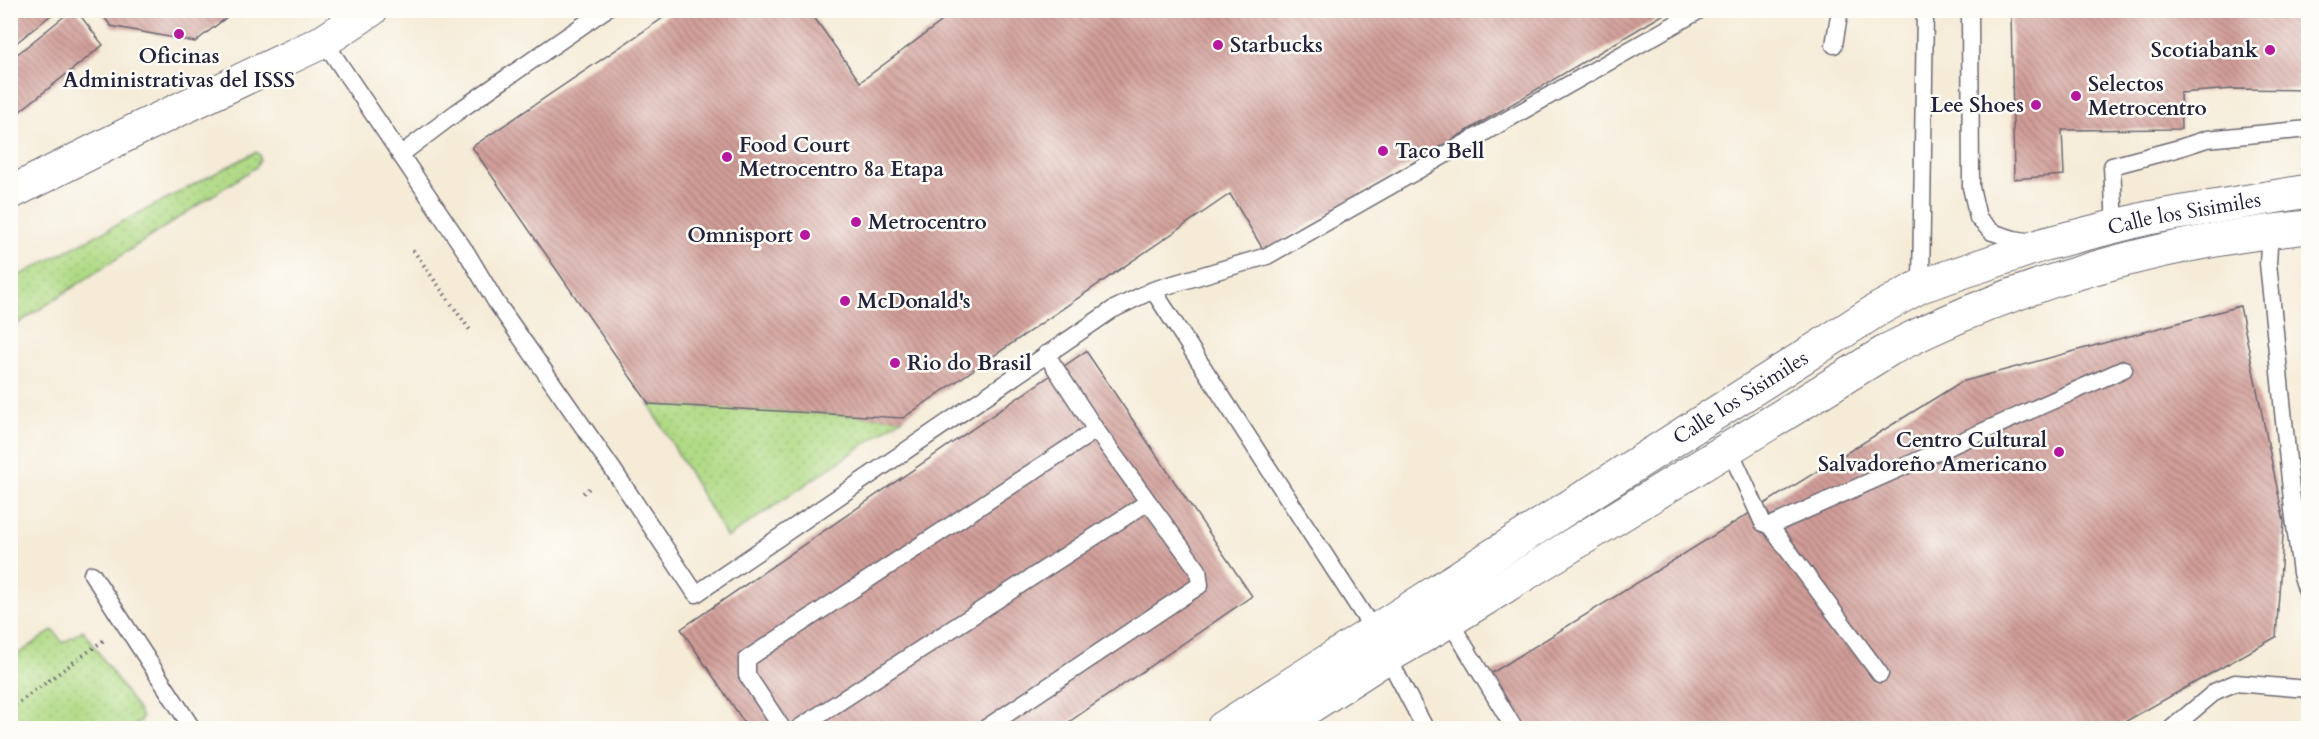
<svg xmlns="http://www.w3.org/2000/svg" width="2319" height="739" viewBox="0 0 2319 739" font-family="Cardo,serif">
<defs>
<pattern id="grass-dots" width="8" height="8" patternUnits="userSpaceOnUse" patternTransform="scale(1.5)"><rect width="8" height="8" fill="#b0da85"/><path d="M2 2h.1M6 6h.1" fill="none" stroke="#97bb74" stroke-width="1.8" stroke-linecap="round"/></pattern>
<pattern id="building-back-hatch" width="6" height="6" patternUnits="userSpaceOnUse" patternTransform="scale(1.5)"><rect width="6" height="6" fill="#d19d98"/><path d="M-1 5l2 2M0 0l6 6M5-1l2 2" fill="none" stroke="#a9807d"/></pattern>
</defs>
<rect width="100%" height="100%" fill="#fdfcf7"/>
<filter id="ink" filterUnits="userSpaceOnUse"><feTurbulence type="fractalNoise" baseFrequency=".0167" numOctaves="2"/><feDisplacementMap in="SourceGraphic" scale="12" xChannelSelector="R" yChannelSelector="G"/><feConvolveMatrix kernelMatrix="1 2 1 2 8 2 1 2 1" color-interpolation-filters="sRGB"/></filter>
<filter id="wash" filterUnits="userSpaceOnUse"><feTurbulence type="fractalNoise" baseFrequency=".008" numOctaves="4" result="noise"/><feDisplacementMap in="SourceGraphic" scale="24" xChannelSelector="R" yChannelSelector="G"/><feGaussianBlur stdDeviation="1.35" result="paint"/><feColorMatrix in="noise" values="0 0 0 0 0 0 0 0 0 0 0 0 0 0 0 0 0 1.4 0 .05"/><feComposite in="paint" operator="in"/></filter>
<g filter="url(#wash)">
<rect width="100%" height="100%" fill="#f5ebd7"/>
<!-- grass -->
<path fill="url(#grass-dots)" stroke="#697e60" stroke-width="1.5" d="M256,152L260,155V159L256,167L11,328V280Z
M649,404L903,418L727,538Z
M53,630L63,643L83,630L138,710L142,717L140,722L132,728H11V659Z"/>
<g id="blocks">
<!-- building -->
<path fill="url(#building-back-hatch)" d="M10,10H57L10,48Z
M72,10H76L103,45L10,119V60Z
M99,10H236L195,42L111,26Z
M675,10H809L860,82L941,22L934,10H1671L1264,251L1230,194L903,418L649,404L472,147Z
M2011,10H2308V90L2233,89L2180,93L2181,129L2062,130L2064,175L2014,179Z
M2240,306L2284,522L2276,637L2114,728H1519L1487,676L1961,382Z
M1086,351L1252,596L1060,728H748L681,629Z"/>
</g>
</g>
<g filter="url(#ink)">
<use href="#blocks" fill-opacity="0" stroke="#6c6872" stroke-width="1.5"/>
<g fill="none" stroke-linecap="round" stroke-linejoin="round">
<!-- service casing -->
<g stroke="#6c6872" stroke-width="19">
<path id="service" d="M1970,10L1971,187L1978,218L1992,232L2014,239L2032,242
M324,41L468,255L496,302L614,471L696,594L1112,310L1153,290L1267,256L1700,10
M1834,45L1840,10
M400,155L457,112L605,10
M2115,226L2112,166L2176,149L2207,139L2308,129
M2270,231L2268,263L2293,510H2308
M1921,286L1925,10
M1153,290L1374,631L1425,728
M1729,448L1763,523L1770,526L2124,369
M2293,510L2301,573L2308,595
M1770,526L1880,674
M92,574L192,728
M1447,617L1514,728
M782,728L747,675V659L1096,430
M799,728L1148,502
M986,728L1200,585L1198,570L1096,430L1046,354
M2172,728L2216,691L2235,683L2308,689"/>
</g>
<!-- tertiary casing -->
<g stroke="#6c6872" stroke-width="35">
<path id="tertiary" d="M10,193L140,128L324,41L371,10"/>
</g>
<!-- secondary casing -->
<g stroke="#6c6872" stroke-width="35">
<g id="secondary">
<path id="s1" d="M1223,728L1877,310L1921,286L2045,244L2148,218L2308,191"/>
<path d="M1277,728L1387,657L1449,621L1890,349C2019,282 2163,242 2308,227"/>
</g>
</g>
<!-- path -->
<path stroke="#6c6872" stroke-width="4" stroke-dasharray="1.5 4.5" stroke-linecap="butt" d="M413,250L472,333
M583,493L591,487
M10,709L104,640"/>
<!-- service -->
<use href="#service" stroke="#fff" stroke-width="16"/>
<!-- tertiary -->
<use href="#tertiary" stroke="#fff" stroke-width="33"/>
<!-- secondary -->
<use href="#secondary" stroke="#fff" stroke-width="33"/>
</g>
</g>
<!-- markers -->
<g fill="#b5179e" stroke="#fdfcf7" stroke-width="2">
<circle cx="179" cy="34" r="6"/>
<circle cx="1218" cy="45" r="6"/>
<circle cx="2270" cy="50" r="6"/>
<circle cx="2076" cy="96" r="6"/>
<circle cx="2036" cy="105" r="6"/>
<circle cx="1383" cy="151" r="6"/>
<circle cx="727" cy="157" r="6"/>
<circle cx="856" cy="222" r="6"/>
<circle cx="805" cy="235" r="6"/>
<circle cx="845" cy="301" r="6"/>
<circle cx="895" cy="363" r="6"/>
<circle cx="2059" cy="452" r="6"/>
</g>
<g text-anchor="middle" stroke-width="5" stroke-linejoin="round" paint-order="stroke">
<!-- poi labels -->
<g font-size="21" font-weight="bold" fill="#22223b" stroke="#fdfcf7" text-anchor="start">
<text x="1230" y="52">Starbucks</text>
<text x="2258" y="57" text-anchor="end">Scotiabank</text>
<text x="179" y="63" text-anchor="middle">Oficinas<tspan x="179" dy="24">Administrativas del ISSS</tspan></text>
<text x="2088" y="91">Selectos<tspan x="2088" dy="24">Metrocentro</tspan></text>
<text x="2024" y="112" text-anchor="end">Lee Shoes</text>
<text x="739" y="152">Food Court<tspan x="739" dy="24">Metrocentro 8a Etapa</tspan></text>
<text x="1395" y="158">Taco Bell</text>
<text x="868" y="229">Metrocentro</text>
<text x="793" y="242" text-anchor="end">Omnisport</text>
<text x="857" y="308">McDonald's</text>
<text x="907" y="370">Rio do Brasil</text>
<text x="2047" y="447" text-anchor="end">Centro Cultural<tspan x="2047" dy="24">Salvadoreño Americano</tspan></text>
</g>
<!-- street labels -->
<g font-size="21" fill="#22223b" stroke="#fdfcf7">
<text dy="7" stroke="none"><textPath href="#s1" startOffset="1100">Calle los Sisimiles</textPath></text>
<text dy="7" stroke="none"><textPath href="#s1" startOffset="614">Calle los Sisimiles</textPath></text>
</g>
</g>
<!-- margin -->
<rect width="2319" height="739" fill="none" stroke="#fdfcf7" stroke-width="36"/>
</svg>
